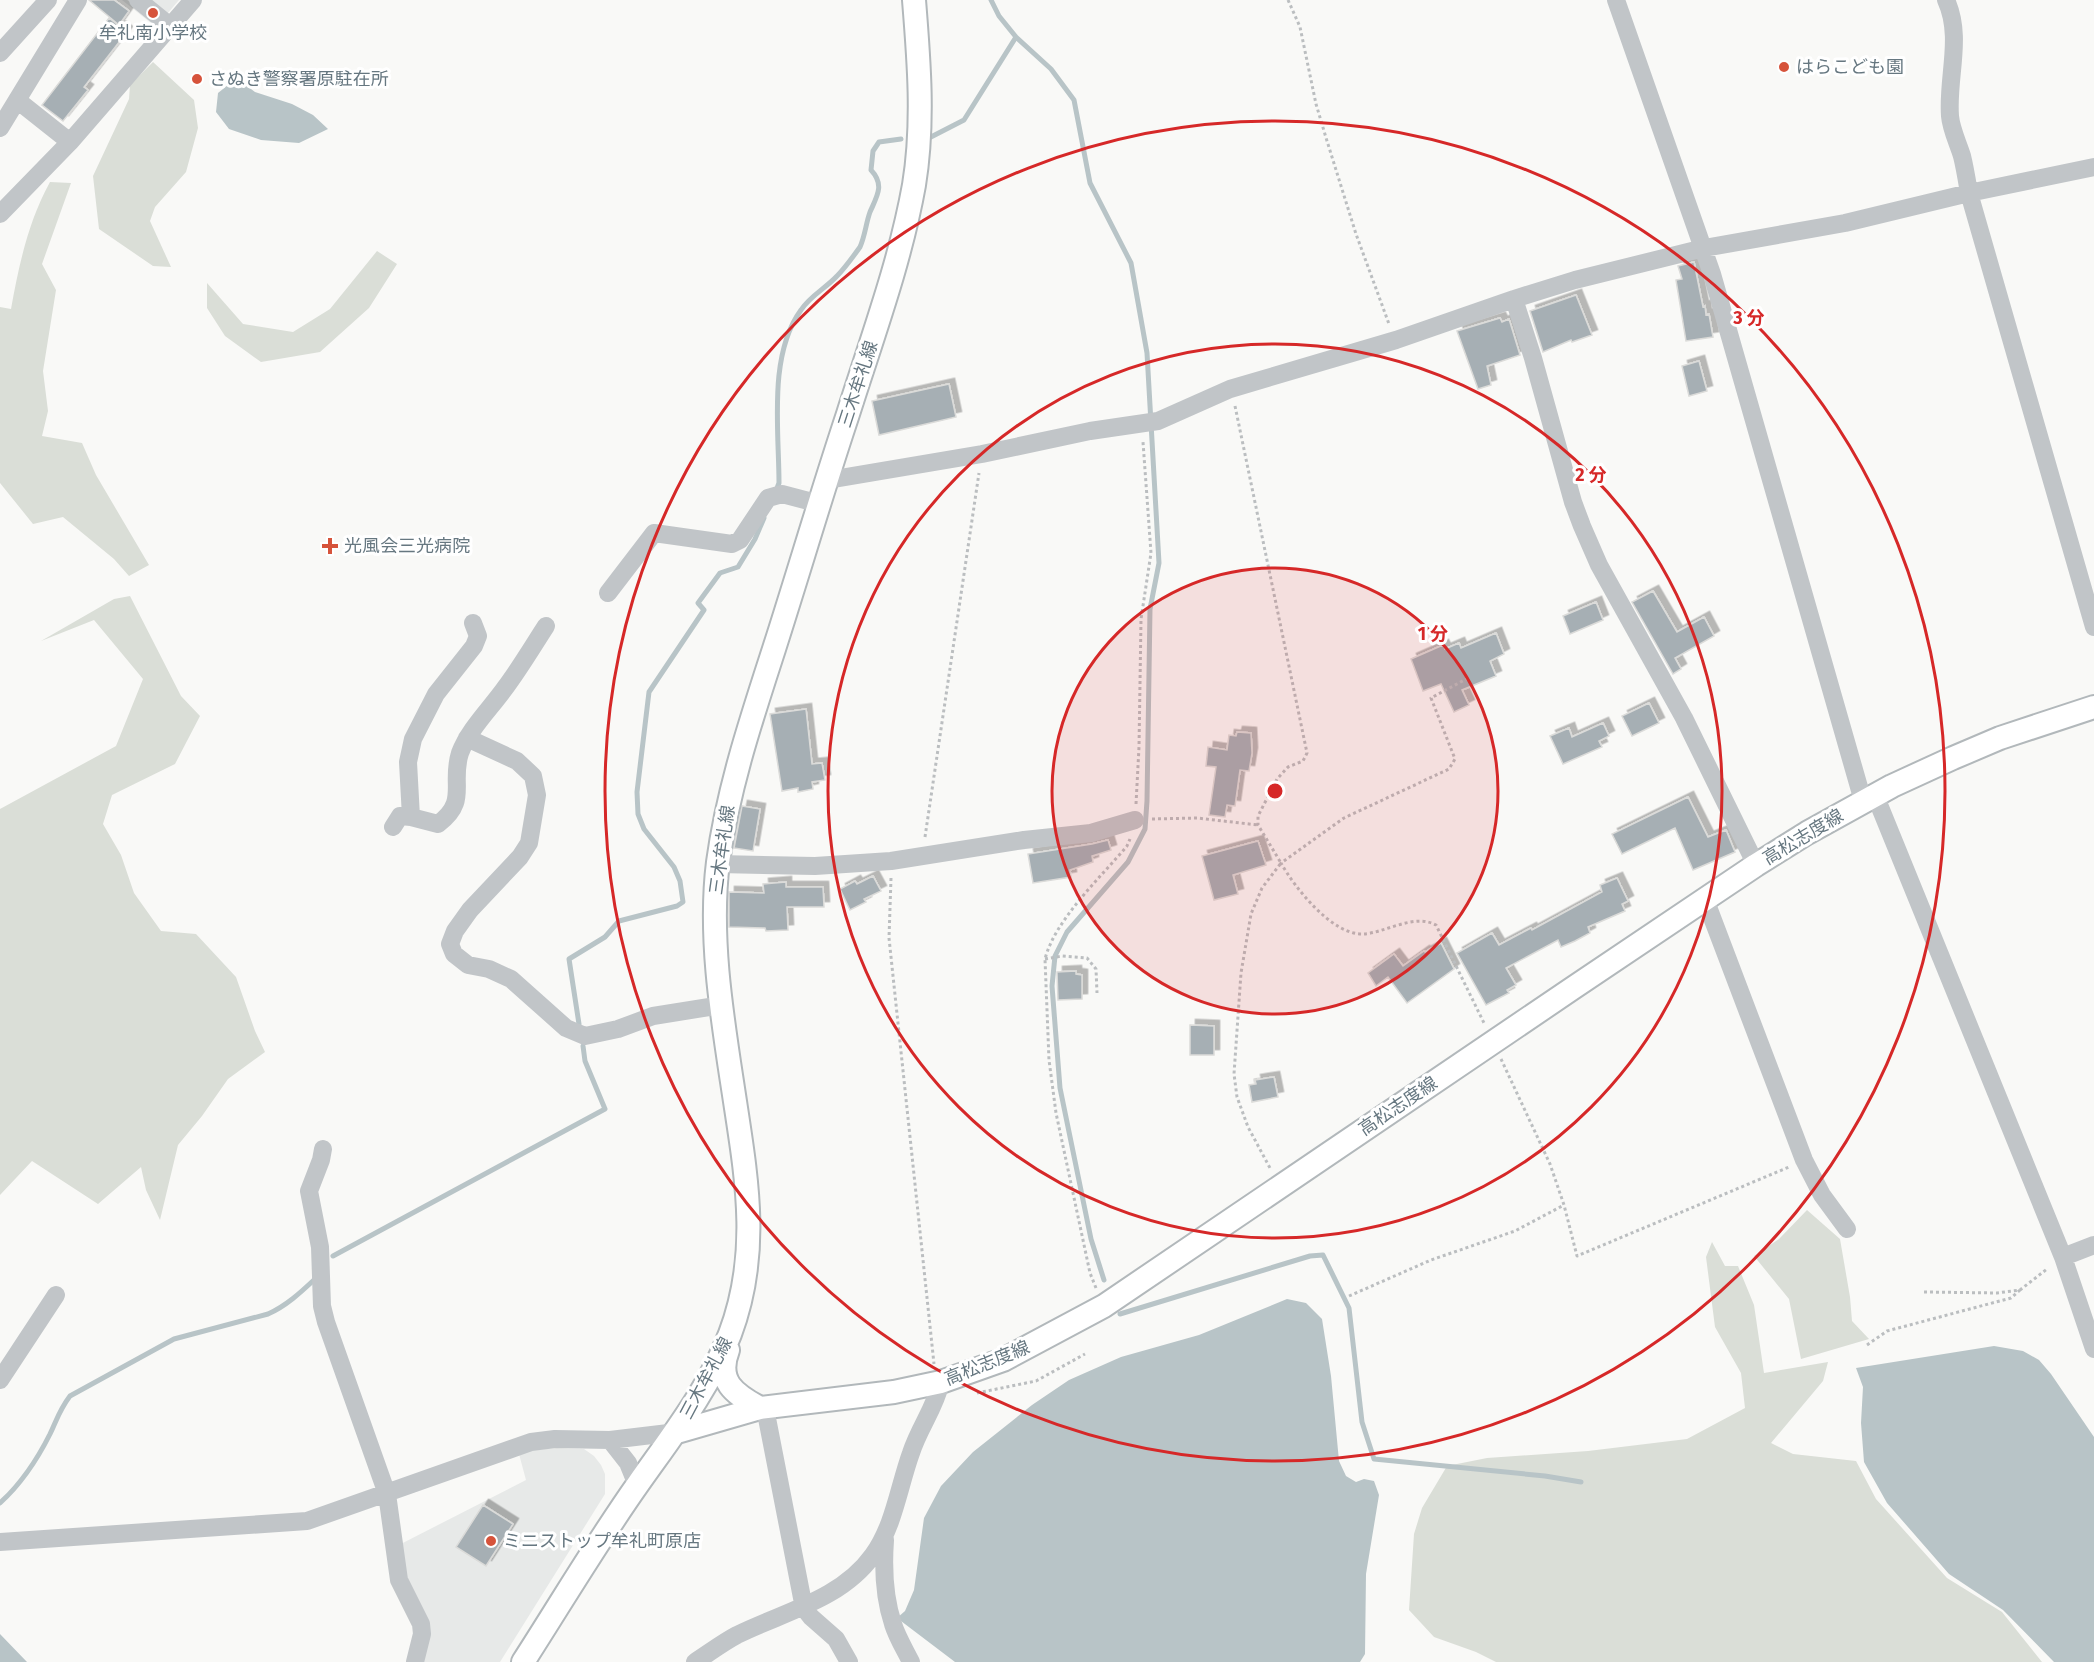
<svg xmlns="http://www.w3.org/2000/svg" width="2094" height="1662" viewBox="0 0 2094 1662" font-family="'Fira Sans','Noto Sans JP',sans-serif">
<defs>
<filter id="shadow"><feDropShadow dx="5.5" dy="-5.5" stdDeviation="0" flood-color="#0004"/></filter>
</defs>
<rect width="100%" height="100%" fill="#f9f9f7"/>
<!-- built -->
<path fill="#e7e9e8" d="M122,0H179L156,27Z
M557,1448L584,1449L594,1456L601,1465L605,1474V1494L500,1662H418L428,1634L393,1548L526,1480L519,1454L533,1450Z"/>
<!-- green -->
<path fill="#daded7" d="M153,62L194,100L198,128L186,172L155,207L150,221L171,267L153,266L99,229L93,176L129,99L130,85Z
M50,182L71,183L42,264L56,290L43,371L48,411L42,436L82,443L96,475L149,565L129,576L114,559L63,517L33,524L0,483V307L11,309C19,265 28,222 50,182Z
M377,251L397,264L369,308L320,352L261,362L225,336L207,308V283L243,324L293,332L330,309Z
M130,596L181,696L200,716L175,764L112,795L103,824L121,855L134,893L161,931L196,934L236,977L255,1031L265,1052L228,1079L202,1116L178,1145L160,1220L146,1190L141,1167L98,1204L32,1161L0,1195V809L116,746L143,679L94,620L41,641L114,599Z
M1807,1210L1840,1239L1850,1297L1852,1321L1869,1339L1801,1359L1789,1299L1754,1256L1779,1239Z
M1712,1242L1725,1266H1738L1754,1305L1764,1373L1828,1362L1823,1381L1771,1443L1793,1454L1856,1461L1876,1499L1947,1578L2002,1612L2042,1662H1496L1476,1652L1434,1637L1409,1610L1414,1534L1422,1508L1447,1466L1487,1458L1588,1451L1687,1439L1745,1408L1741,1373L1715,1327L1706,1257Z"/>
<!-- water -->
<path fill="#b8c4c7" d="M239,80L255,92L292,104L313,115L328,129L299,143L261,140L229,129L216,112L218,93L228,85Z
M1287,1299L1306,1303L1322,1319L1331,1376L1339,1461L1346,1476L1356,1482L1364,1479L1374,1481L1379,1495L1366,1574L1365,1654L1360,1662H955L897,1618L905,1611L914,1590L924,1518L941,1486L973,1452L1032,1405L1069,1380L1121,1357L1199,1335Z
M1994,1346L2023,1351L2039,1360L2051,1374L2094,1437V1662H2054L2003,1610L1949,1574L1887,1503L1864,1462L1861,1423L1863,1387L1856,1368Z
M0,1634L27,1662H0Z"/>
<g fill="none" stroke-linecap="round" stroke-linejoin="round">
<!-- stream -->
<path stroke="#b8c4c7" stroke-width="5" d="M991,0L999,16L1016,37L1051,69L1074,100L1090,183L1131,263L1147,353L1159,563L1150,609L1147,801L1145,829L1128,862L1067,932L1055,956L1052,986L1060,1088L1091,1239L1104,1280
M927,139L964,120L1016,37
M776,491L779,483C779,430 768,355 801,310C810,296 826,288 837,276C844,269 855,254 860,247C865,236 866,223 870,212C877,196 885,185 871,170L873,151L879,142L901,139
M579,1024L569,959L605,937L619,921L677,906L683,902L680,881L674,867L644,829L638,814L637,792L649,692L704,610L698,603L720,573L738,567L755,539L764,518
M333,1256L605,1109L585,1061L583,1046
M1120,1314L1310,1256L1323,1255L1349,1308L1362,1422L1374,1459L1545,1476L1581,1482
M0,1503C22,1483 37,1460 50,1434C57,1419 60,1409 70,1396L174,1339L268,1314C286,1306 300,1293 315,1279"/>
</g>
<!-- building -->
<path fill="#a6afb4" stroke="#dbdbd9" stroke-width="1.5" filter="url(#shadow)" d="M89,0H114L129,11L119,25Z
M109,18L127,32L84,87L88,90L63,121L42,105Z
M1694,262L1703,307L1705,306L1706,315L1709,314L1713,337L1686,341L1676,280L1682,279L1678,266Z
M1576,295L1592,335L1572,342L1571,340L1543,352L1530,311Z
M1500,318L1502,322L1509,319L1520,355L1487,366L1491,385L1478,389L1457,331Z
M1699,361L1707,391L1689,396L1682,366Z
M949,384L956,417L879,435L872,401Z
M1653,591L1677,632L1704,617L1714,636L1675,658L1681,669L1673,674L1632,602Z
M1596,602L1603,620L1570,634L1563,616Z
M1496,633L1504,654L1490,661L1496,676L1462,690L1469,705L1454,712L1441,684L1423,691L1411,659L1443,645L1445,649L1459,643L1461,648Z
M1649,703L1659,723L1632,736L1622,716Z
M806,709L812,764L822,763L825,780L812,782L813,789L798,792V788L782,791L770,714Z
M1603,723L1609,736L1599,741L1602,747L1563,764L1550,736L1569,728L1572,737Z
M1237,732L1251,733L1252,753L1249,771L1240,770L1235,806L1227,805L1225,817L1209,815L1216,767L1206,766L1208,747L1227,750L1229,735L1236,736Z
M1688,797L1708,837L1726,830L1735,852L1693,870L1675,828L1622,854L1612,834Z
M742,806L760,809L753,851L734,848Z
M1108,840L1111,850L1092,856L1093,862L1070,870L1071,877L1033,883L1028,854L1092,844Z
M1258,841L1266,865L1233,875L1238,894L1214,900L1202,856Z
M873,876L881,891L864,899L866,902L850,910L840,889L855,881L857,884Z
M1617,878L1628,901L1622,904L1625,911L1588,927L1590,933L1575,941L1561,947L1558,940L1506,968L1516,985L1507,990L1509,993L1486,1005L1457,953L1492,933L1499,945L1531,928L1532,930L1602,892L1600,885Z
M786,882V887H823L824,907H787L788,930L766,931L765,928L729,927V892L764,893L763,884Z
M1441,943L1454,969L1407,1003L1388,977L1376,986L1368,973L1394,954L1403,966L1424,951L1425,952Z
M1076,971V974L1082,975V999L1058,1000L1057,972Z
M1190,1025L1214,1026V1055H1190Z
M1274,1077L1278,1097L1252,1102L1249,1085L1256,1084L1255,1080Z
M483,1505L513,1524L486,1566L456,1547Z"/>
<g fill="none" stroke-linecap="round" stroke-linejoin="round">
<!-- major casing -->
<g stroke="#b2b8bb" stroke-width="26">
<path id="major" d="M728,1350C716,1381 734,1394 760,1408
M677,1432L760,1408L894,1392L941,1382L1003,1360L1104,1306L1573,988L1756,865L1807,833L1892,786L1953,758L2000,738L2094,707
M523,1662C561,1603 597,1542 638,1484C671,1437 709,1389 730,1334C759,1257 748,1186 736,1108C724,1028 708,942 718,862C728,789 751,720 774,649C799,571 822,492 848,414C872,338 900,263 914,185C924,124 919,61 914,0"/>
</g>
<!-- path -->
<path stroke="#bbbec0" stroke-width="3" stroke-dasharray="3 3" stroke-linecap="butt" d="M1288,0L1300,27L1316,104L1327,141L1356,234L1389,324
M1235,406L1307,753L1303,761L1288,767L1277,779L1258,816V825L1281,863L1262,888L1251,914L1241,973L1234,1074L1237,1097L1248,1127L1270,1168
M1468,678L1431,698L1455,759L1449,769L1344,818L1281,863C1295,888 1332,935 1363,934C1385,933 1414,913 1436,925L1484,1023
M1136,804L1139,747L1141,619L1151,553L1143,442
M1152,819L1197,818L1258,825
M925,837L979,473
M891,878L889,938L934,1364
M1045,959L1062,956L1087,958L1096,969L1097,993
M1501,1059L1550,1164L1564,1205L1577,1256L1789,1167
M1096,1288L1090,1273L1056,1113L1049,1060L1045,959C1055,920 1100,878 1127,846L1130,839
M1924,1292L1997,1293L2020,1290L2047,1269
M1349,1296L1431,1260L1515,1231L1564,1205
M1867,1345L1887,1331L2011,1298L2020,1290
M977,1393L1036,1381L1085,1354"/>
<!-- minor -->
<path stroke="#c1c5c8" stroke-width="18" d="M138,0L170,26
M1616,0L1712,274L1863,801
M1946,0C1963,37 1947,77 1950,116C1951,129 1958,143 1962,156C1965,168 1967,181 1969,193L2094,627
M0,53L48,0
M17,100L70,142
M0,128L78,0
M0,214L70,142L193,0
M1514,299L1533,358L1573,502L1582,526L1599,565L1684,718L1756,865
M828,480L982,454L1090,431L1158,421L1230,389L1396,340L1514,299L1575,280L1704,248L1845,223L1969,193L2094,167
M608,593L654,533L732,544L740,540L768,498L782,494L820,504
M467,738L517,761L533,776L537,795L529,843L520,857L470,910L455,931L450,944L454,954L468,965L489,969L511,979L566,1028L585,1036L618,1029L653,1016L722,1005
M1875,795L2063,1257L2094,1349
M411,817L408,762L413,739L436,694L474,646L478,636L473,623
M393,827L400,816L411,817L438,824C469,801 450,784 460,753C469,729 490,709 505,688C520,668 533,646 546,626
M718,864L815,866L891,861L1024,840L1091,833L1135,820
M1705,899L1804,1160L1822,1195L1847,1229
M323,1149L321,1160L309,1191L320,1247L322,1306L326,1322L387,1494L399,1580L421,1624L422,1634L415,1662
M2063,1257L2094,1245
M0,1380L56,1295
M765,1408L804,1608L811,1617L836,1639L849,1662
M610,1440L628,1463L637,1485
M885,1540C883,1568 884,1597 893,1624C897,1637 905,1650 911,1662
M0,1542L307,1521L531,1442L555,1439L610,1440L677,1432
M695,1662C709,1653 722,1643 737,1635C783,1612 841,1600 873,1555C894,1526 899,1486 911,1453C919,1428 935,1408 941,1382"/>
<!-- major -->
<use href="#major" stroke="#fff" stroke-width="22"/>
</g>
<!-- distance rings -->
<circle cx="1275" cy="791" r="223" fill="#d62828" fill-opacity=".12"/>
<g fill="none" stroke="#d62828" stroke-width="3">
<circle cx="1275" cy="791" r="223"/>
<circle cx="1275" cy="791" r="447"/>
<circle cx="1275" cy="791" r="670"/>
</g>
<!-- markers -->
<g fill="#d6533b" stroke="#fff" stroke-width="2">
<circle cx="153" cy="13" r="6"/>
<circle cx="1784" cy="67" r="6"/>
<circle cx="197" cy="79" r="6"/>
<path d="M327 537h6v6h6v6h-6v6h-6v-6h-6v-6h6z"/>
<circle cx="491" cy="1541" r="6"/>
</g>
<g text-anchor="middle" stroke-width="6" stroke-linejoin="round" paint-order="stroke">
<!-- poi labels -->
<g font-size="18" fill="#667780" stroke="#fff" text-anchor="start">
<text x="153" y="39" text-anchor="middle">牟礼南小学校</text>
<text x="1796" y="73">はらこども園</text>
<text x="209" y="85">さぬき警察署原駐在所</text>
<text x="344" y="552">光風会三光病院</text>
<text x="503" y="1547">ミニストップ牟礼町原店</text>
</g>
<!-- street labels -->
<g font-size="18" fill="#667780" stroke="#fff">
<text transform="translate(858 384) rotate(-72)" y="6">三木牟礼線</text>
<text transform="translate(1803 837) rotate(-31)" y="6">高松志度線</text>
<text transform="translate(722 850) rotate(-82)" y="6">三木牟礼線</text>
<text transform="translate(1398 1106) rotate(-34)" y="6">高松志度線</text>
<text transform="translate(987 1363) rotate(-22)" y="6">高松志度線</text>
<text transform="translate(706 1378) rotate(-62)" y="6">三木牟礼線</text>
</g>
</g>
<circle cx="1275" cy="791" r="9" fill="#d62828" stroke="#fff" stroke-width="3"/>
<g font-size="18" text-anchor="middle" font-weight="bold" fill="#d62828" stroke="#fff" stroke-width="6" stroke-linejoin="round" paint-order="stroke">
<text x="1749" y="324">3 分</text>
<text x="1591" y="481">2 分</text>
<text x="1433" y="640">1 分</text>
</g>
</svg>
